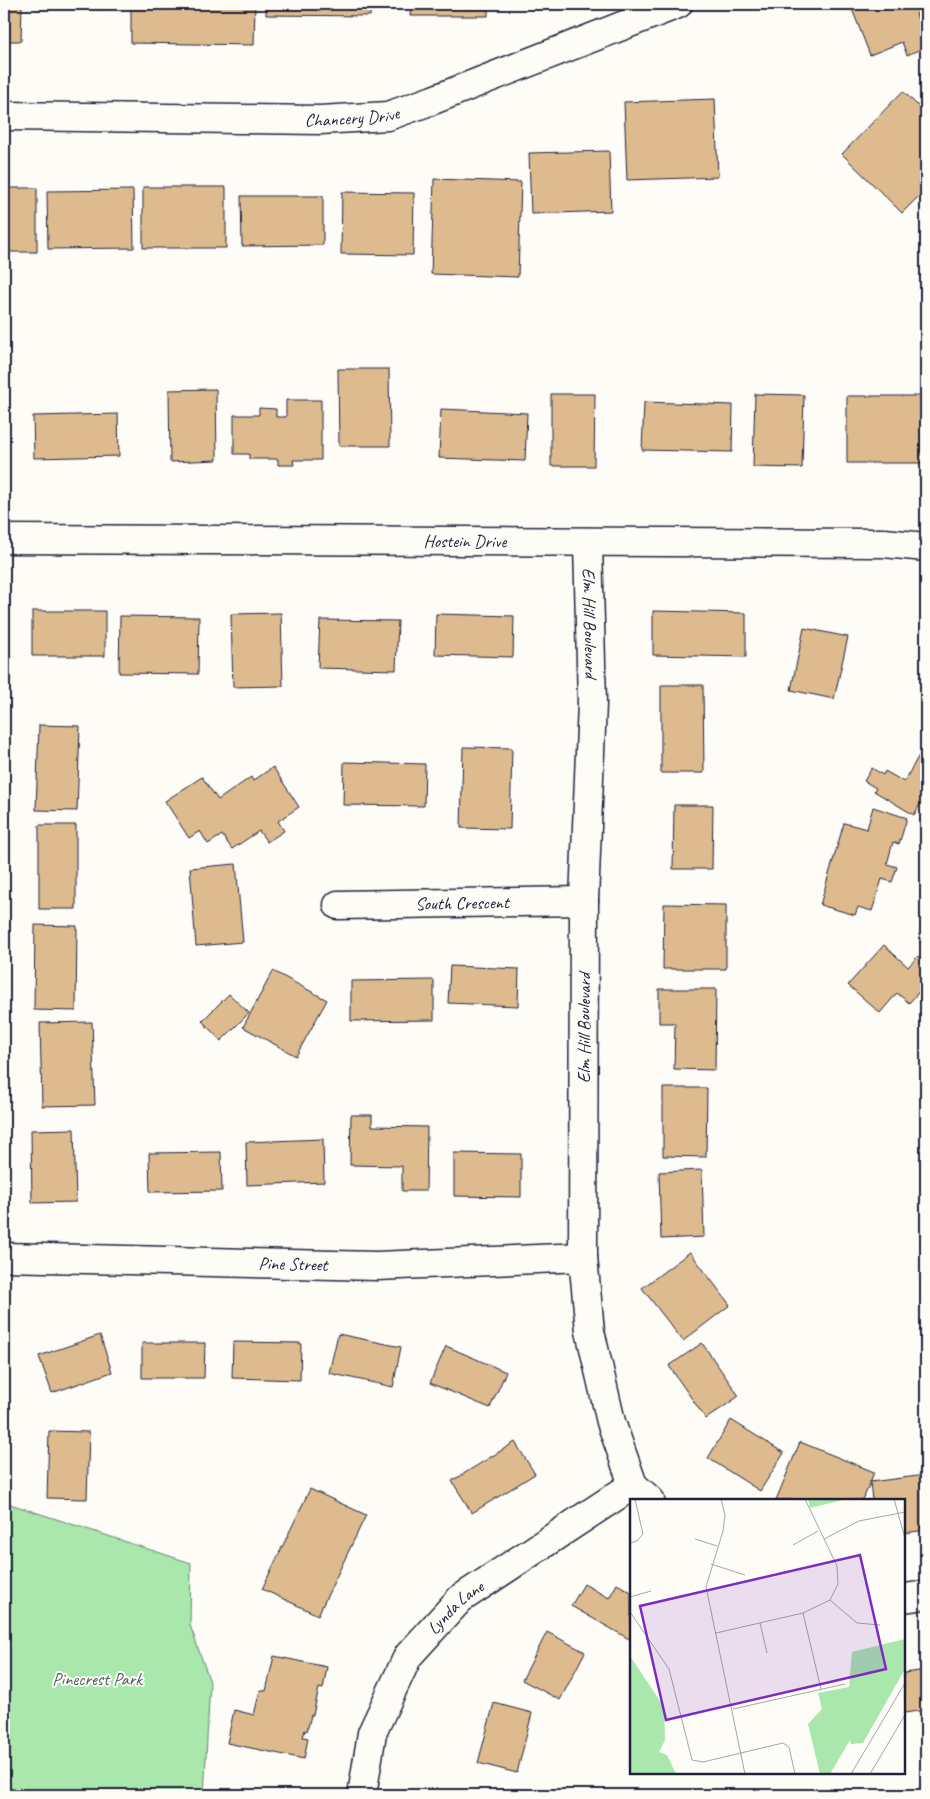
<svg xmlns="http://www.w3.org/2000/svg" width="930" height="1799" viewBox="0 0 930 1799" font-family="Caveat,sans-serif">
<rect width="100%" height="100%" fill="#fdfcf7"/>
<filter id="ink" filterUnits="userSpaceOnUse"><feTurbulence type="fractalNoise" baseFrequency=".02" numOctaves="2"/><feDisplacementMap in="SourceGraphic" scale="10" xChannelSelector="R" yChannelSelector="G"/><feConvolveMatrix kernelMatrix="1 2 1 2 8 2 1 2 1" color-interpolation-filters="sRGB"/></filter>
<g filter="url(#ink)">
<!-- green -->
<path fill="#a9e7ad" stroke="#668474" d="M69,4H119L100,10Z
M4,1502L191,1563L190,1625L210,1682L204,1795H4Z"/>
<!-- building -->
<path fill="#ddbb8f" stroke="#22223b" d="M4,4H22L21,41H4Z
M131,4H255L254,45L131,43Z
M266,4H371L370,16L266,15Z
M411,4H488V16H410Z
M865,4H926V10L916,14L926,41V47L907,55L902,42L870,55L852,9Z
M903,91L926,114V189L902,213L842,154Z
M715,99L718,177L627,180L624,102Z
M609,151L611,211L531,214L529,153Z
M434,179L521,182L518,277L431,274Z
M143,187H226V248H143Z
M4,188H37V252H4Z
M133,190L134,248L48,249L47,191Z
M342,192L414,193L413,255L341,254Z
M241,196H323V245L242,246Z
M338,369H389L390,446H339Z
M216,389L217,460L170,462L169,390Z
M551,394H595L594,466H551Z
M755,394L804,395L802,468L753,467Z
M847,396H926V463H847Z
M286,400H321V460H293L294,465H278V459H249V454H234V415H259V408L276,409V417H286Z
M644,402L733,405L732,452L642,450Z
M441,409L527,413L525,461L439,458Z
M118,414L119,456L34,458L33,416Z
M32,611H105V656H32Z
M653,611L746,613V657L653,655Z
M281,613L283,686L233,687L231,614Z
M436,614L514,616L513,657L435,655Z
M120,616L199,617L198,674L119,673Z
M320,620L398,621L396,670L318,668Z
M804,628L848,637L834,699L791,690Z
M661,685H703L704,773H661Z
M39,725L80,726L77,811L36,810Z
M926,743V801L923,799L914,815L874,791L876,788L864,781L872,768L883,775L885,771L904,782Z
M463,747L512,748L510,829L461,828Z
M344,762L425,764L424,806L343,805Z
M273,767L299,807L278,821L284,831L267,842L259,831L232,849L222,835L208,844L200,831L189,838L165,801L202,777L218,800L251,777L253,781Z
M674,805H713L712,869H673Z
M873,807L907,818L899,844L893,842L887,864L897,867L892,882L882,879L872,911L858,907L855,915L820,905L844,823L867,829Z
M39,825H76V909H39Z
M236,864L243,942L196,946L190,868Z
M664,904L726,905V969H663Z
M35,925L77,926L76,1011L34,1010Z
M884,945L908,967L918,956L926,963V984L909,1003L897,993L880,1013L848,985Z
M450,966L519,969L518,1006L448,1003Z
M273,971L327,1000L296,1056L243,1027Z
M434,980V1020L351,1021V981Z
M659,989H716L715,1070L674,1069L675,1023H659Z
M229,994L249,1013L221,1041L202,1021Z
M92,1022L95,1105L42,1106L40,1023Z
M663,1088H707L706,1157L663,1156Z
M351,1115H372V1126L427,1127L426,1191H402V1166L350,1165Z
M74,1129L76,1202L32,1203L31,1130Z
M323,1139L324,1182L247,1185L246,1142Z
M221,1152L222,1191L150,1192L149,1153Z
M454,1153L521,1154V1197L454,1196Z
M702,1170L704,1237L661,1239L659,1172Z
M690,1252L730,1305L683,1341L642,1288Z
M926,1254V1270L922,1269Z
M338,1334L401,1347L393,1387L329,1373Z
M100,1335L112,1372L52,1393L39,1356Z
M233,1342L301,1343L300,1380L232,1378Z
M142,1343H205L204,1378H142Z
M702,1343L739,1396L706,1419L669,1366Z
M446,1346L506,1372L490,1408L430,1383Z
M731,1420L784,1453L760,1491L708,1458Z
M49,1431L89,1432L87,1499L47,1498Z
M515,1442L535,1474L472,1513L452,1481Z
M800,1442L874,1472L863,1500H776Z
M926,1475V1530L904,1533V1500H872L870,1482Z
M310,1489L366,1515L318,1615L262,1589Z
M584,1584L609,1598L617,1584L631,1592V1640L571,1606Z
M547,1632L585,1652L560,1700L522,1680Z
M274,1656L327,1667L323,1689L319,1688L313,1715H311L307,1731L305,1730L303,1737L308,1738L304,1759L227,1743L234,1710L254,1715L260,1690L266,1691Z
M926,1670V1710L904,1713V1673Z
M494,1703L532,1713L517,1773L478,1763Z"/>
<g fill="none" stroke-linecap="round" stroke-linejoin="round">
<!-- minor casing -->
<g stroke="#22223b" stroke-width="31">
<g id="minor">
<path id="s1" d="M4,116L320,120L388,116L433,100L678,4"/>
<path id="s2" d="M4,539L884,543L926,547"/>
<path id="s3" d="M588,543L592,703L584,901L583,1257L590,1331L611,1422L633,1485L650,1500"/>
<path id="s4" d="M338,905L584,901"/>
<path id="s5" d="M4,1257L377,1266L583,1257"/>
<path d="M904,1598L926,1595"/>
<path id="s6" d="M362,1795L372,1733L408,1656L460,1599L633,1485"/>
</g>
</g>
<!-- minor -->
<use href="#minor" stroke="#fdfcf7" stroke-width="28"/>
</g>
</g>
<g text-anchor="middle" stroke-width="4" stroke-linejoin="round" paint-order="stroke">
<!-- street labels -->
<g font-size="18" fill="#22223b" stroke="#fdfcf7">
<text dy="6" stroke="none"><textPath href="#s1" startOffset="348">Chancery Drive</textPath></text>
<text dy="6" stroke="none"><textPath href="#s2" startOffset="461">Hostein Drive</textPath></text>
<text dy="6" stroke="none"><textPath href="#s3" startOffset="80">Elm Hill Boulevard</textPath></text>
<text dy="6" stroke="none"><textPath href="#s4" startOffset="124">South Crescent</textPath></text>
<text transform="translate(584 1028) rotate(-90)" y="6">Elm Hill Boulevard</text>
<text dy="6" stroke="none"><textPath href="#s5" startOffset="289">Pine Street</textPath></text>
<text dy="6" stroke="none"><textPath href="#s6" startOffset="216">Lynda Lane</textPath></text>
</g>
<!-- park labels -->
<g font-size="18" fill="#4a5d5d" stroke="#fdfcf7">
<text x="97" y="1685">Pinecrest Park</text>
</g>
</g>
<!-- overview -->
<g transform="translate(630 1499)">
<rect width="275" height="275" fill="#fdfcf7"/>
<path d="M178,0H217L180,9ZM275,140V170L233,244L221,245L220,241L200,275H190L178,225L192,210L188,194L219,188L222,153ZM0,157L34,208L35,241L29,253L37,256L46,275H0Z" fill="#a9e7ad"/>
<path fill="none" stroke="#a5a5ac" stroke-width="1" d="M91,0L95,16L93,32L76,88L115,275M264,0L275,39M65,40L87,47M194,40L229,22L275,13M0,44L7,42L13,35L5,0M163,46L188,32M81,65L115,76M0,98L21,92M200,101L227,124L250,126M0,113L39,170L62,261L73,263L153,244L159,248L165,275M173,114L191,190M130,124L137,154M86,134L173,114L200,101L208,85L207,67L175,0M103,210L215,185M221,275L275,184M240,275L275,216"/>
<path fill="#7b2cbf" fill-opacity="0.15" stroke="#7b2cbf" stroke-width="2.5" d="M230,56L256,170L36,221L10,107Z"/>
<rect width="275" height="275" fill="none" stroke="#22223b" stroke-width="2.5"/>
</g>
<!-- margin -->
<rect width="930" height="1799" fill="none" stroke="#fdfcf7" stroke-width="20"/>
<rect x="10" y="10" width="910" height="1779" fill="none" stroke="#22223b" stroke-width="2" filter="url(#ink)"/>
</svg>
